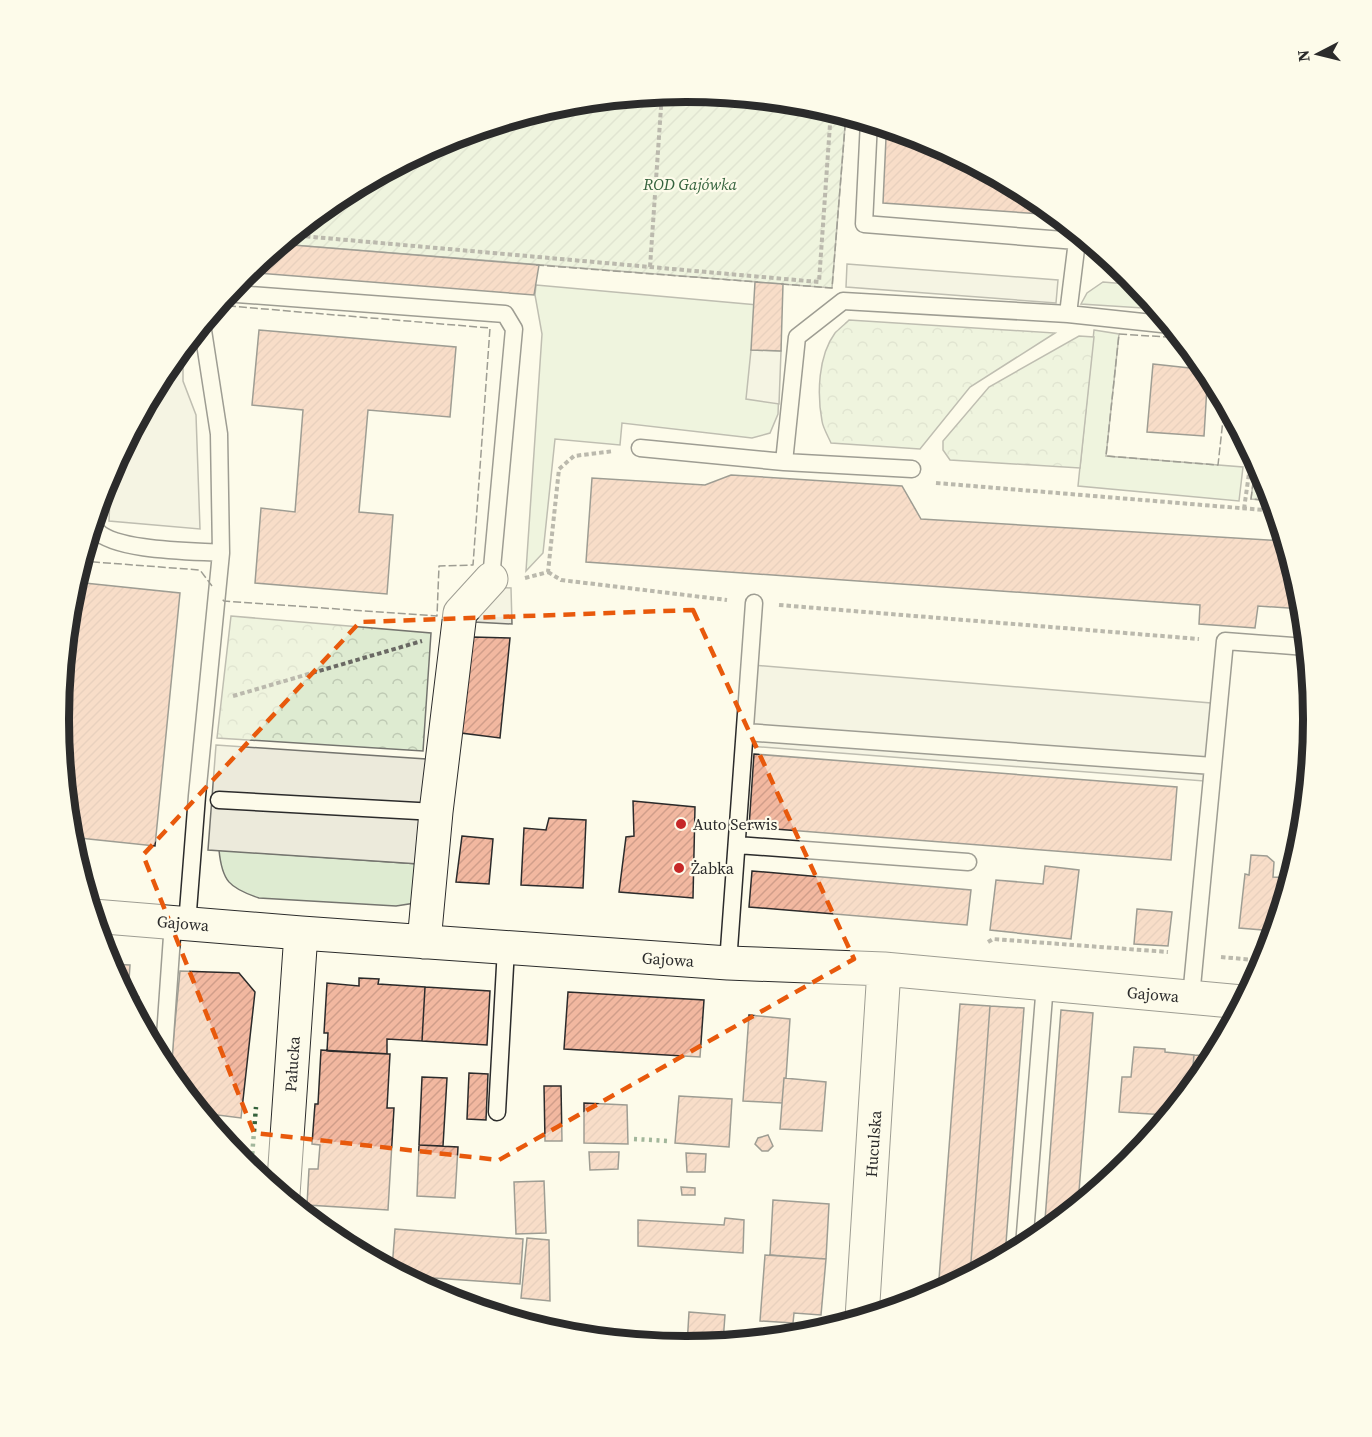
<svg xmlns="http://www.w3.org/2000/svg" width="1372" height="1437" viewBox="0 0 1372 1437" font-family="'Source Serif 4',serif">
<defs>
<pattern id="forest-crowns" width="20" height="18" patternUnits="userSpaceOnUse" patternTransform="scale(1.5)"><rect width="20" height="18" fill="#deebd1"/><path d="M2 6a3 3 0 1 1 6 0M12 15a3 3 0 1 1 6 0" fill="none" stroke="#bfcab4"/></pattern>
<pattern id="garden-furrows" width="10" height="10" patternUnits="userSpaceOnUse" patternTransform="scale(1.5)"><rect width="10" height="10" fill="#deebd1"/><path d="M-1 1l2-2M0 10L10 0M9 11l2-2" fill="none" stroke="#bfcab4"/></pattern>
<pattern id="building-hatch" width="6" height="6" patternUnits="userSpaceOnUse" patternTransform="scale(1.5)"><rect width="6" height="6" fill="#f2b8a0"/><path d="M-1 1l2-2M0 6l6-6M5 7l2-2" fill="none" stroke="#d09e8a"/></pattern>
</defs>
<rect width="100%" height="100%" fill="#fdfbea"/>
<!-- grass -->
<path fill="#deebd1" stroke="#74746e" stroke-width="1.5" d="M1103,282L1138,285L1158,309L1081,304L1087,293Z
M536,285L758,305L781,339L778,414L770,433L752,438L622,423L620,445L555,439L543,553L526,571L542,334L535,295Z
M1094,330L1119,334L1106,456L1243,467L1239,501L1078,486Z
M219,850L419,864L415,903L396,906L259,898C229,888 222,881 219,850Z"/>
<!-- forest -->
<path fill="url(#forest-crowns)" stroke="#74746e" stroke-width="1.5" d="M849,320L1055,333L970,387L920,449L831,443C828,436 823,428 822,421C817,394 818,356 835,333C839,329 845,324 849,320Z
M1079,336L1094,337L1080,468L950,460L943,450V441L989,387Z
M231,616L431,633L423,751L217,738Z"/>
<!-- garden -->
<path fill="url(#garden-furrows)" stroke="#74746e" stroke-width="1.5" d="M686,91L809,103L846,114L832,288L280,244L338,197L446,139L564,103Z
M1256,459L1266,479L1273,501L1251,499Z"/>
<!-- parking -->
<path fill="#eceadb" stroke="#74746e" stroke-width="1.5" d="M847,264L1058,280L1056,303L846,287Z
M751,350L781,351L779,404L746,399Z
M176,356L183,358V381L196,415L200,529L109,521L111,469L164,370Z
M480,586L511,588L512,624L474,622Z
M753,665L1211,703L1204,781L748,746Z
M216,745L426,759L419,864L208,850Z"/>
<!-- building -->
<path fill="url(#building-hatch)" stroke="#2b2b2b" stroke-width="1.5" d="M886,138L934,143L1035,197L1057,215L883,203Z
M280,244L539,265L534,295L246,272Z
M755,282L783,284L781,351L751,350Z
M259,330L456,347L450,417L368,410L359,512L393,515L387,594L255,583L261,508L295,512L303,410L252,405Z
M1153,364L1208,370L1204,436L1147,432Z
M731,475L902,486L921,519L1285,541L1302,596L1303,609L1258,606L1255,628L1199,624L1200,605L586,562L592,478L705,485Z
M75,582L180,593L155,846L70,837L59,724L72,591Z
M472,637L510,638L500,738L461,733Z
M754,754L1177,787L1171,860L749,827Z
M633,801L695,807L693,898L619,892L626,837L634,836Z
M549,818L586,820L583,888L521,885L524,828L546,830Z
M462,836L493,839L489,884L456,882Z
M1251,855L1267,856L1274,862L1273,877L1290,878L1274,931L1239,928L1245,874L1249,875Z
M1045,866L1079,870L1071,939L990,930L996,880L1043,884Z
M752,871L971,890L967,925L749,907Z
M1137,909L1172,912L1168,946L1134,944Z
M109,964L130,965L128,996L139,997L138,1017Z
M180,971L239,973L255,992L241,1118L202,1113L170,1074Z
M359,978L379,979L378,984L425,987L422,1041L387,1039V1054L327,1051L328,1033H324L327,983L359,986Z
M425,987L490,991L487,1045L422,1041Z
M568,992L704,1000L700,1057L564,1049Z
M960,1004L990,1006L970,1275L938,1292Z
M990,1006L1024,1008L1005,1256L970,1275Z
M1061,1010L1093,1013L1078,1204L1044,1233Z
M749,1015L790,1019L786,1078H784L782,1103L743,1101Z
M1134,1047L1165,1049V1052L1194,1055L1191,1087L1167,1115L1119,1112L1122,1077H1131Z
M321,1050L390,1054L387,1108H394L388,1210L307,1205L309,1169H318L320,1145L312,1144L315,1104H318Z
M1194,1055L1213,1056L1208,1067L1191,1087Z
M469,1073L488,1074L486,1120L467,1119Z
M422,1077L447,1078L443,1146L419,1145Z
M784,1078L826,1082L822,1131L780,1129Z
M544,1086H561L562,1141H545Z
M679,1096L732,1099L729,1147L675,1143Z
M584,1103L627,1105L628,1144L584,1143Z
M768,1135L773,1146L768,1151H762L755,1144L758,1138Z
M419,1145L458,1147L455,1198L417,1196Z
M589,1152H619L618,1169L590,1170Z
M686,1153L706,1154L705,1172H687Z
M544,1181L546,1233L516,1234L514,1182Z
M681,1187L695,1188V1195H682Z
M773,1200L829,1204L826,1259L770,1255Z
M725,1218L744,1220L743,1253L638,1246V1220L724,1225Z
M395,1229L523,1239L520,1284L404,1276L392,1269Z
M527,1238L549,1240L550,1301L521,1298Z
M765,1255L826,1259L821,1315L794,1313L793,1323L760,1321Z
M689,1312L725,1315L723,1342L687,1346Z"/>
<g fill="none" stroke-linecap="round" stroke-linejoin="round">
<!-- lane casing -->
<g stroke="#2b2b2b" stroke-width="19">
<path id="lane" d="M869,121L864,224L1089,242
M237,294L505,314L514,329L491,579
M1068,314L1077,241
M202,324L219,434L221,553
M640,448L784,462
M912,469L784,462L797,337L843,301L1068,314L1171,325
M93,523C94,526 95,529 97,531C116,551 193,551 221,553L197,796L187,924
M745,732L1213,766
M219,800L436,812
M737,845L968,862
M728,963L754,603
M1191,997L1225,641L1306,647
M163,1065L173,922
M497,1112L506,948
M1024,1246L1045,984"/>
</g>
<!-- street casing -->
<g stroke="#2b2b2b" stroke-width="35">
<path id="street" d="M93,916L301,933L728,963L884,969L1242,1002
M424,942L436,812L460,613L491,579
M283,1195L301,933
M862,1318L884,969"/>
</g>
<!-- path -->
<path stroke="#6a6964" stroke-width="4" stroke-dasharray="4.5 3" stroke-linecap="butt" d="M291,235L819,282L831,110
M650,267L662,93
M936,483L1276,511
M1244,509L1252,452
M548,572L561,580L727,600
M525,578L548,572L559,469L574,456L614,451
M779,605L1199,639
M233,696L422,641
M988,942L993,939L1168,952
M1221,957L1265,961"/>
<!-- lane -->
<use href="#lane" stroke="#fdfbea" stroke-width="16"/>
<!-- street -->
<use href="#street" stroke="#fdfbea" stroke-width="33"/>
<!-- hedge -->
<path stroke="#34623c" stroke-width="4.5" stroke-dasharray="3 4.5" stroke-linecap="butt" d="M634,1139L669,1141
M251,1169L256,1107"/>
<!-- fence -->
<path stroke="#2b2b2b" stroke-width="1.5" stroke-dasharray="8 3" stroke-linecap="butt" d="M536,265L758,282
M781,284L832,288L846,114
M217,305L490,328L473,565L439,566L437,616L224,601L221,598
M1182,338L1119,334L1106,456L1218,465L1225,402
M1256,459L1251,499L1273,501
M81,561L200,570L212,586"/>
</g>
<!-- marked area -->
<path d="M0 0H1372V1437H0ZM693,610L854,959L499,1160L254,1133L143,855L360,622Z" fill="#fdfbea" fill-opacity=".55" fill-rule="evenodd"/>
<path fill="none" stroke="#e8590c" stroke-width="4.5" stroke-dasharray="12 8" stroke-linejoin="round" d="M693,610L854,959L499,1160L254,1133L143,855L360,622Z"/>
<!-- markers -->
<g fill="#c62828" stroke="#fdfbea" stroke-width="2">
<circle cx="681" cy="824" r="6"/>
<circle cx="679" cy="868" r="6"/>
</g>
<g text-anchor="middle" stroke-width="4.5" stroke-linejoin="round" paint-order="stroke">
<!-- park labels -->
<g font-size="16" font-style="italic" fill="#34623c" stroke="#fdfbea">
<text x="690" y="190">ROD Gajówka</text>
</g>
<!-- poi labels -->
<g font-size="16" fill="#2b2b2b" stroke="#fdfbea" text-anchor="start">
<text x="693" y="830">Auto Serwis</text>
<text x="691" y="874">Żabka</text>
</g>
<!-- street labels -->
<g font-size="16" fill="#2b2b2b" stroke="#fdfbea">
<text transform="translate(183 923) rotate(5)" y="6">Gajowa</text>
<text transform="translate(668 959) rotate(4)" y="6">Gajowa</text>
<text transform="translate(1153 994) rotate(5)" y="6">Gajowa</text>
<text transform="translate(292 1064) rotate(-86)" y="6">Pałucka</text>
<text transform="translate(873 1144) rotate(-86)" y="6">Huculska</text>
</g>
</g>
<!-- crop -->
<path d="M0 0H1372V1437H0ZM69 719a617 617 0 1 1 1234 0a617 617 0 1 1-1234 0Z" fill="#fdfbea" fill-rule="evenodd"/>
<path fill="none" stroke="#2b2b2b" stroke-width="8" d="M69 719a617 617 0 1 1 1234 0a617 617 0 1 1-1234 0Z"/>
<!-- north arrow -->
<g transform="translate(1318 54) rotate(263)" stroke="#fdfbea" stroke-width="4.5" paint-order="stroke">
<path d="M0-4.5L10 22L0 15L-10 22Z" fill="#2b2b2b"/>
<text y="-9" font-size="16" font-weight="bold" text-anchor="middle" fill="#2b2b2b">N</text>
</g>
</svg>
